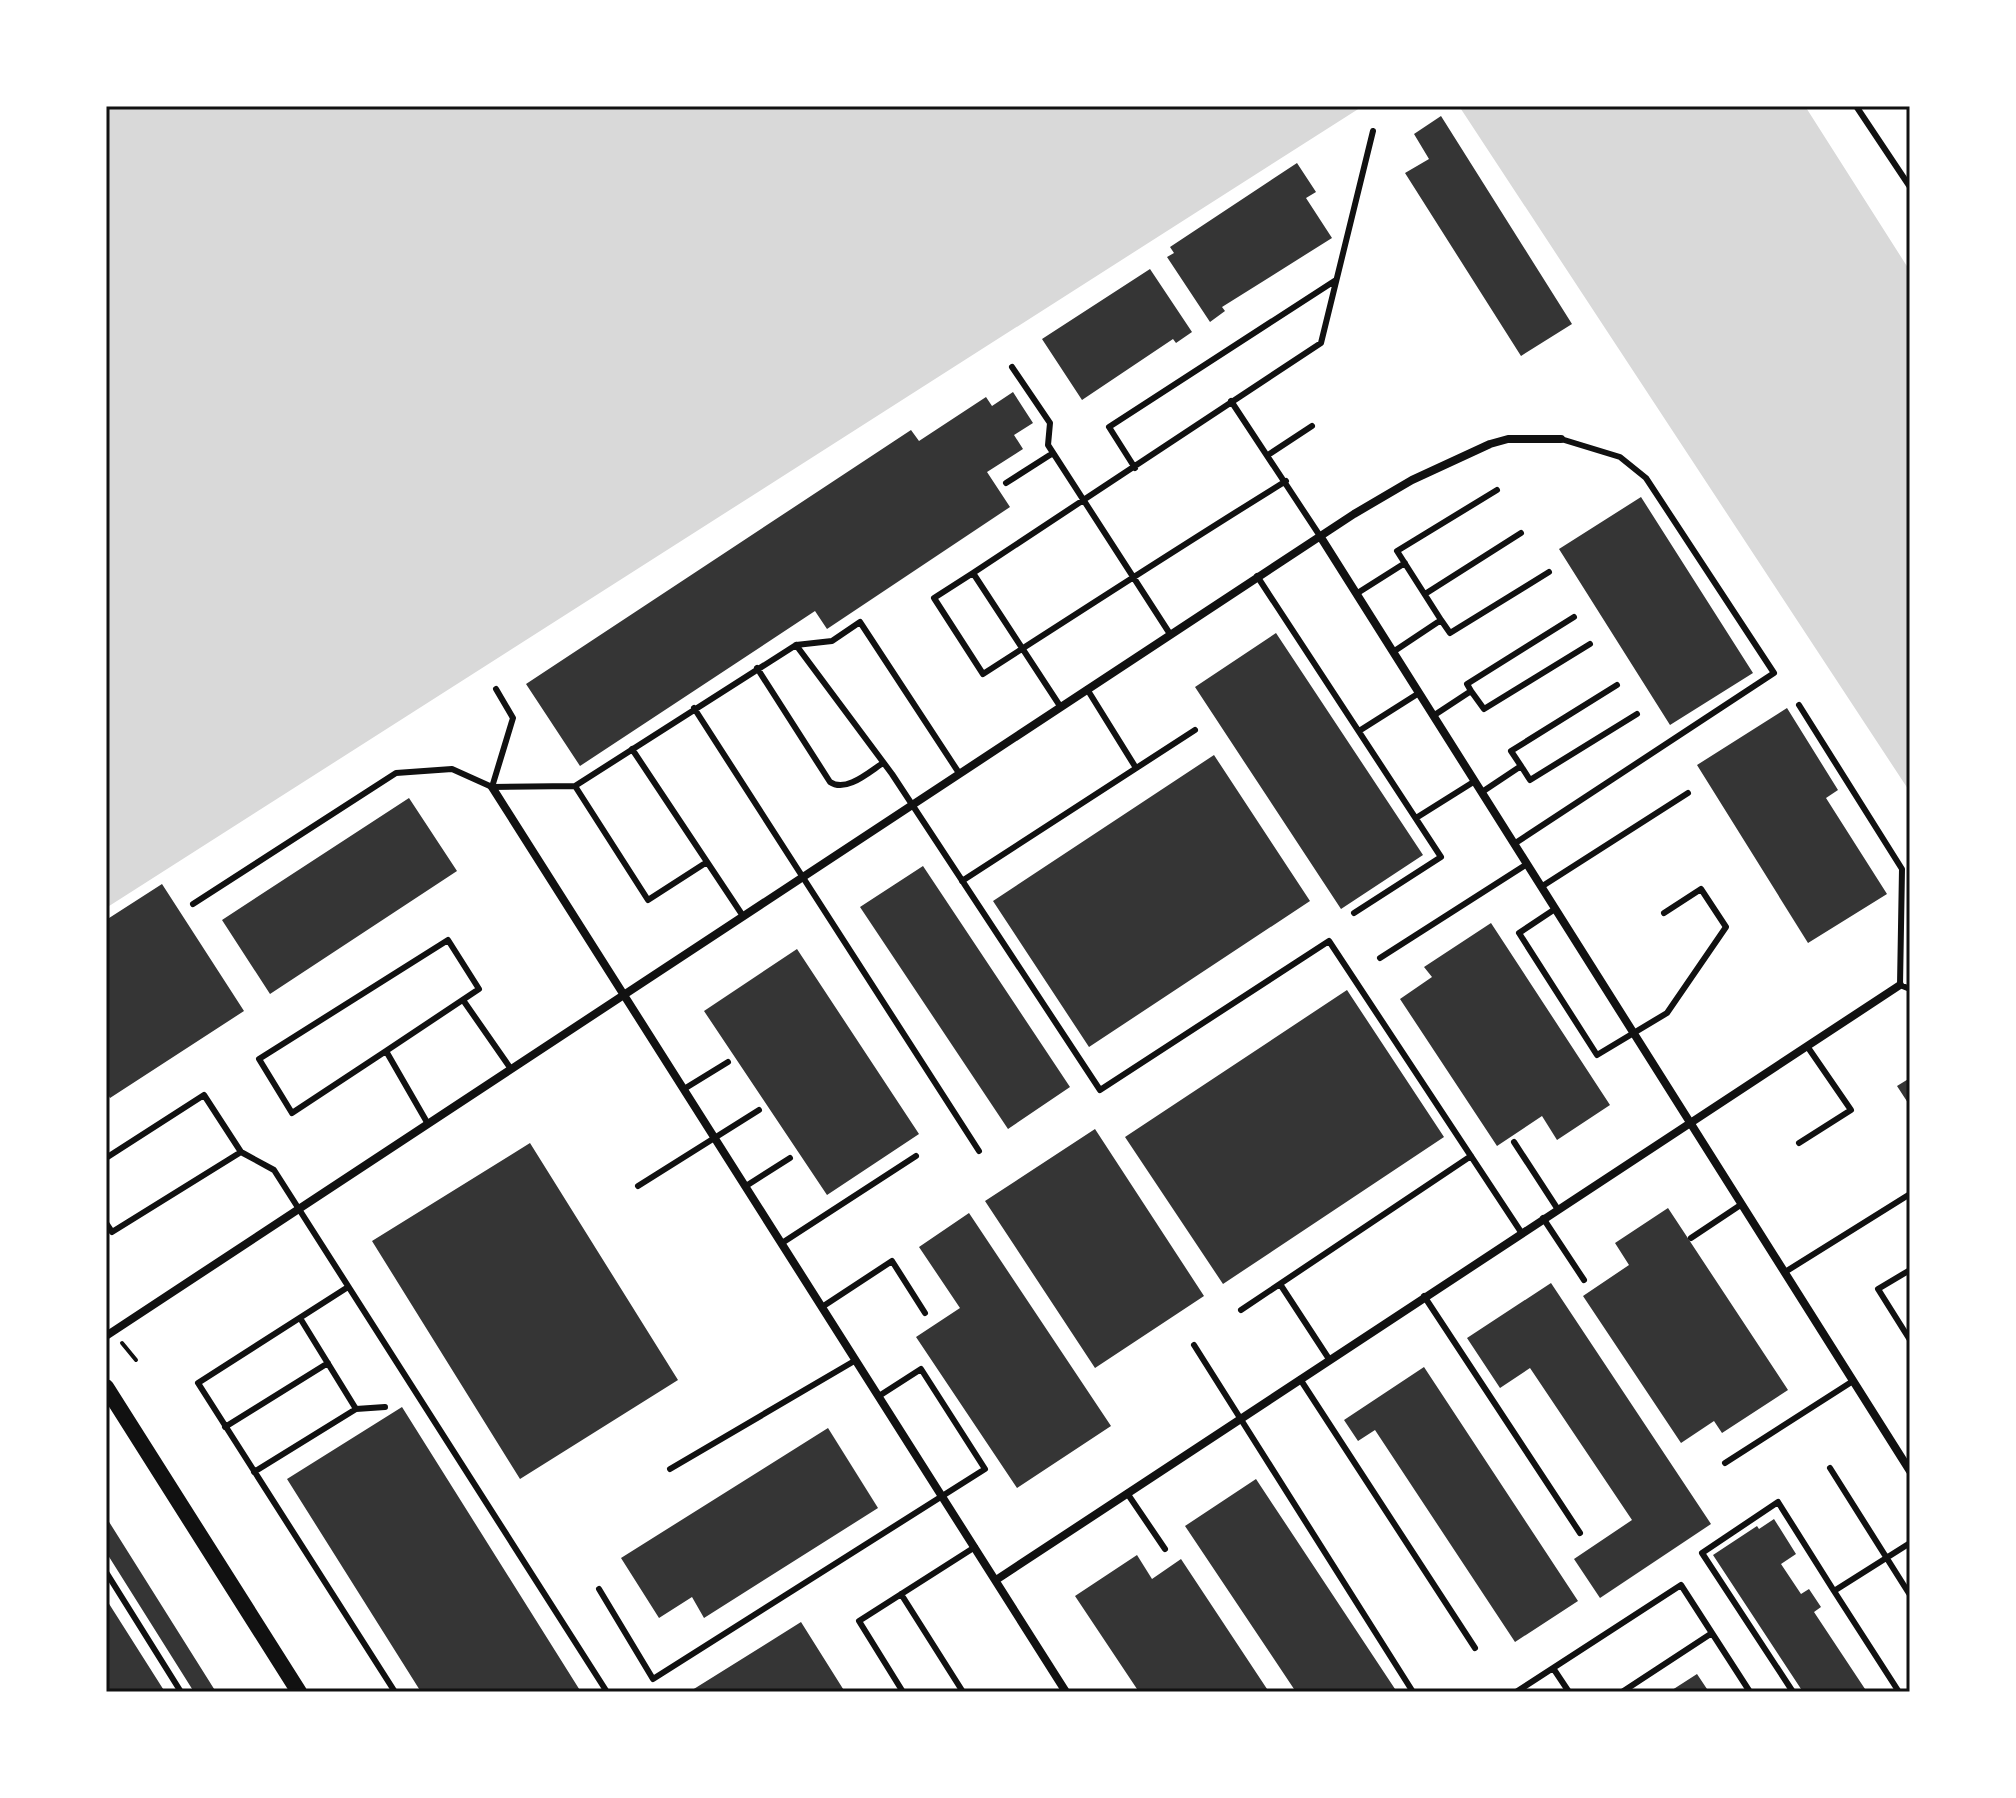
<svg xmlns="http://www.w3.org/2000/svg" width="2016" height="1798" viewBox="0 0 2016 1798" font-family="'Asap Condensed',sans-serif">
<rect width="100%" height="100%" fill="#fff"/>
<!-- water -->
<path fill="#d9d9d9" d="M106,106H1363L106,908Z
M1459,106H1805L1910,271V792Z"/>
<!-- building -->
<path fill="#353535" d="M1441,116L1572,324L1521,356L1405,173L1429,159L1414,134Z
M1297,163L1316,192L1306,198L1332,238L1222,307L1225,311L1210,322L1167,257L1174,253L1170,247Z
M1150,269L1192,332L1176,343L1173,339L1082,400L1042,339Z
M1013,392L1033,423L1014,435L1023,449L987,472L1010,507L827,629L815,611L580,766L526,684L911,430L919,441L986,397L992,406Z
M1641,497L1753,673L1670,725L1559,549Z
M1276,633L1423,855L1341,909L1195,687Z
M1787,708L1838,790L1826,798L1887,894L1808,943L1697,765Z
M1214,755L1310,901L1089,1047L993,901Z
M409,798L457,871L270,994L222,920Z
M923,866L1070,1087L1008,1129L860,907Z
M162,884L244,1011L110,1098L106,1091V920Z
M1491,923L1610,1105L1557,1140L1542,1116L1497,1146L1400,999L1432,977L1424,967Z
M797,949L919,1134L827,1195L704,1011Z
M1347,990L1444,1137L1223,1284L1125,1137Z
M1910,1078V1106L1897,1086Z
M1095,1129L1204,1296L1095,1368L985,1201Z
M530,1143L678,1380L520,1479L372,1241Z
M1668,1208L1788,1390L1722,1433L1714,1421L1681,1443L1583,1296L1629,1265L1615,1243Z
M969,1213L1111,1426L1017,1488L916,1337L960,1308L919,1247Z
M1551,1283L1711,1524L1600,1598L1574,1559L1632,1520L1530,1368L1500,1388L1467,1338Z
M1424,1367L1578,1601L1515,1642L1375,1430L1358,1441L1344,1420Z
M402,1407L581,1692H421L287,1479Z
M828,1428L878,1508L704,1618L692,1597L659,1618L621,1558Z
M1256,1479L1397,1692H1296L1185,1526Z
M106,1517L216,1692H194L106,1552Z
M1774,1519L1796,1554L1781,1564L1801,1594L1809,1589L1821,1607L1814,1612L1867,1692H1803L1713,1555L1757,1526L1759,1529Z
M1137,1555L1152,1579L1181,1559L1269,1692H1139L1075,1596Z
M106,1599L165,1692H111L106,1684Z
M801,1622L845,1692H689Z
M1697,1674L1709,1692H1669Z"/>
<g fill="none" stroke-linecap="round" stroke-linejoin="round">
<!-- path -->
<path stroke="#111" stroke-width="4" d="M122,1343L136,1360"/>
<!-- service -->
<path stroke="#111" stroke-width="6" d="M1856,106L1910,187
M1012,367L1050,423L1048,445L1170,634
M1231,401L1320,536
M1268,455L1312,426
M1135,468L1109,427L1336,280
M1006,483L1053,453
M973,573L1321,343L1373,131
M1257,576L1441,857L1354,913
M1356,594L1405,563
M1425,594L1521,533
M1441,620L1397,551L1497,490
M796,645L832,641L860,622L959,773
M1393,652L1441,620L1450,633L1549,572
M757,668L830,782C846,793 869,772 883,763
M1087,689L1136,768
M1471,691L1467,684L1574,617
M1799,705L1902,869L1900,985L1910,989
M1060,706L973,573L934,598L983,674C1084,609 1184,544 1286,481
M694,708L979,1151
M1433,716L1471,691L1484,709L1590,644
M1359,731L1419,693
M632,749L743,916
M1521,766L1511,751L1617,685
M575,786L648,900L707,862
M492,787L513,718L496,689
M1482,792L1521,766L1530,780L1637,714
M1416,818L1475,781
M1514,844L1774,673L1646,478L1620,457L1561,439
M962,881L1195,730
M1541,887L1688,793
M193,904L396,773L452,769L492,787L575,786L796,645L892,774L1100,1090L1329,941L1521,1232
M1555,909L1519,933L1597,1055L1667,1013L1726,927L1701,889L1664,913
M1380,958L1527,864
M463,1000L511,1069
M386,1051L292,1113L259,1059L448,940L479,989L386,1051L428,1124
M684,1089L728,1062
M1514,1142L1557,1208
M1799,1143L1851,1110L1807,1046
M106,1158L204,1095L241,1152L274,1170L607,1692
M638,1186L759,1110
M746,1186L790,1158
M1543,1218L1584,1280
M106,1223L112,1232L241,1152
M1691,1238L1742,1204
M782,1243L916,1156
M1910,1270L1878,1289L1910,1340
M1785,1272L1910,1194
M1280,1284L1329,1359
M348,1287L198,1383L395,1692
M1424,1296L1580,1533
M822,1307L892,1261L925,1313
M1241,1310L1471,1156
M1194,1345L1413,1692
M1300,1379L1475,1648
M356,1409L385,1407
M225,1427L328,1363
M1725,1463L1853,1381
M1830,1468L1910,1595
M670,1469L856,1360
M254,1472L356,1409L300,1318
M1127,1493L1165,1549
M106,1572L181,1692
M599,1589L653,1679L985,1469L921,1369L879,1396
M1834,1591L1899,1692
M901,1594L963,1692
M1553,1668L1569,1692
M903,1692L859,1621L975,1547
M1516,1692L1681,1585L1750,1692
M1622,1692L1712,1633
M1793,1692L1702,1553L1778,1502L1834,1591L1910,1543"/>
<!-- minor -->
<path stroke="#111" stroke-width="8" d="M1320,536L1910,1471
M492,787L1066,1692
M106,1336L1354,514L1412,480L1490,444L1508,439H1561
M996,1580L1900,985"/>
<!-- secondary -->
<path stroke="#111" stroke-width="16" d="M106,1387L299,1692"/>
</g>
<!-- border -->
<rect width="2016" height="1798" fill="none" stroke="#ffffff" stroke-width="216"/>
<rect x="108" y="108" width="1800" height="1582" fill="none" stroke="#111" stroke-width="3"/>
</svg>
